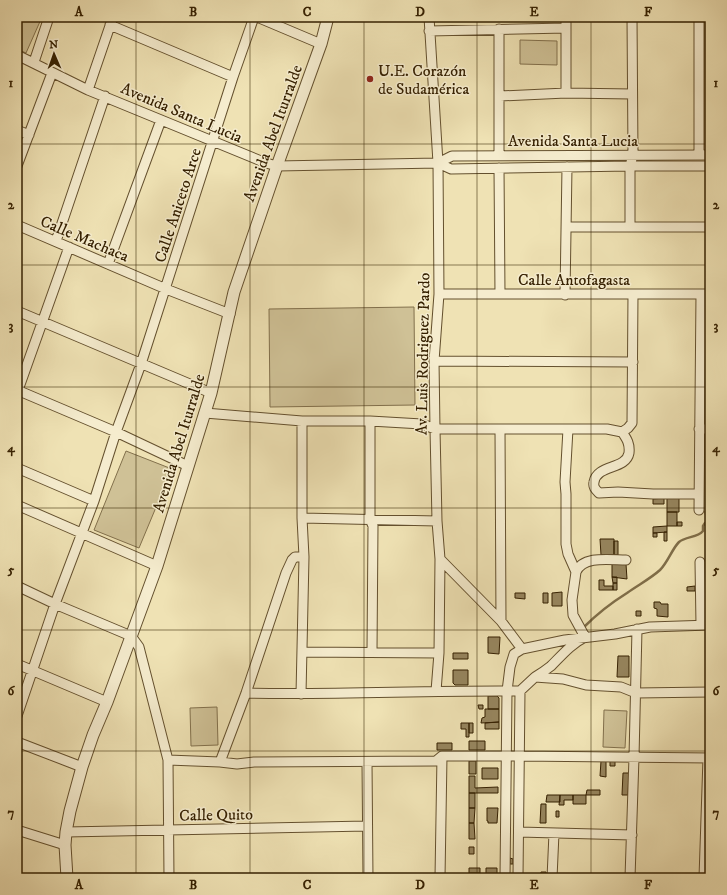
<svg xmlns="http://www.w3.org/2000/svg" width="727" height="895" viewBox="0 0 727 895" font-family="'IM FELL DW Pica',serif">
<rect width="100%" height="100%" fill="#efe2b4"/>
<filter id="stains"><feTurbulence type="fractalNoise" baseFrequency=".005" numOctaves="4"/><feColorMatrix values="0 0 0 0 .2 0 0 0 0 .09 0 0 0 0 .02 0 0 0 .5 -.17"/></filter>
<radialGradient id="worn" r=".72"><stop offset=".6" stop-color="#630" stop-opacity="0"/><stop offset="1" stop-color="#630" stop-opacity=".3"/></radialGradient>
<!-- green -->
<path fill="#cfc196" stroke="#82704c" d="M17,17H42L26,53L17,49Z
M520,40L557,41V65L520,64Z
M414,307L415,405L270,407L269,309Z
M126,451L172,469L139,548L94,530Z
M217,707L218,745L191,746L190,708Z
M604,710L627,711L625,748L603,747Z"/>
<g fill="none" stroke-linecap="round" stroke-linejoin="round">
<!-- stream -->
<path stroke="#7f6d48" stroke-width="2.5" d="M584,627C597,614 611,603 627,593C638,585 650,579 660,570C668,562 672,549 679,542C686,536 697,538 703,531V526L705,523L710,522"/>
</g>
<!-- building -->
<path fill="#96855e" stroke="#352001" d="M664,498V504H653V499Z
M667,498H679V512H667Z
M705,511H710V520H706Z
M667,512H677V526H667Z
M677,522H682V526H677Z
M667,526V532L653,533V527Z
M664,532H667V541H664Z
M653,533H657V537H653Z
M706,538H710V551H706Z
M600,539H614V555H601Z
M614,541H618V555H614Z
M612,564H626L627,579L612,577Z
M612,577H617V583H613Z
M599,580H604V586H613V590H599Z
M613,583H617V590H613Z
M695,586V591H687V587Z
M562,592V606H552V593Z
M515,593H525V599L515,598Z
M543,593H548V603H543Z
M654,602H660L661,604H668V617L657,616V609L654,608Z
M636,611H641V616H636Z
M488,637H500L499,654L488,653Z
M453,653H468V659H453Z
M618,656H629V677H617Z
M453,670H468V685H455L453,683Z
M488,696H497L499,698V709H488Z
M478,705H483V709H479Z
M485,709H499V722L481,723L482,718L485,717Z
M499,722V729H485V723Z
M461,723H469V737H466V729H461Z
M469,723H473V733H469Z
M469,741H485V750H469Z
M437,743H452V750H437Z
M469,761H476V774H469Z
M601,761H606V777L600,776Z
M610,761H615V766H610Z
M482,768H498V779H482Z
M623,773H629L628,795H622Z
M469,776H475V788L498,787V793H469Z
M587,790H600V795H586Z
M469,793H475V808H469Z
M547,795H560V802H546Z
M560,795H573V800H564V805H559Z
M573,795H586V804H573Z
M541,804H546V823H540Z
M469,808H475L474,823H469Z
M487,808H498L497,823H488V821H487Z
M556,811H559V817H556Z
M469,823H474L475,839H469Z
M469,847H474V854H469Z
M510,858L513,859V864H510Z
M469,868H480V873H469Z
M486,868H497V878H486Z
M541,872H546V877L540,876Z"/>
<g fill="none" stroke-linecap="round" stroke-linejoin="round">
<!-- minor casing -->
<g stroke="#64502e" stroke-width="11">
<path id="minor" d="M257,17L321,44
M429,17L438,163L439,294L434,361L435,429L437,521L440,559L439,653L436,691
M566,17V93
M110,25L233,77
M429,31L566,28
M17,55L88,90L266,163L277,166L438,163L451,169L630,166H710
M34,62L49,17
M88,90L113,17
M500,96L566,93L632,94
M17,130L29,135
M699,155V17
M499,156V29
M438,163L452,156L710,155
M17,166L52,73
M499,168L500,294
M17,225L166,289L230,314
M567,227H710
M630,227V166L633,155L632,17
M56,241L105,96
M108,264L161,120
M439,294H710
M633,294L632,423L628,428L622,432C627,439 630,444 629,453C626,470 597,464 594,482C593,487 595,489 599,493L618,492L653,494H699
M565,295L567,167
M17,311L211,393
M434,361L633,362
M17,390L116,432L188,466
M17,393L69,247
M205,413L302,421H370L422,424L435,429H607L622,432
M370,421V519L373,526L372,651
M500,429L501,621
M699,429H710
M17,468L94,501
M17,505L157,566
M699,510L701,294
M302,518L437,521
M440,559L501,621L522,649L565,640L615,634L650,627L710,625
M700,562L701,625
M576,572C583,555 611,560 626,560
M17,586L55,604L131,636L139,647L168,760L169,878
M302,652L439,653
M17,664L107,702
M535,677C540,674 546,670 551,666C562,655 571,644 585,637L573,615L572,600L576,572L568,554L566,544V494L565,482L568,429
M246,693C337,695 428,690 520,691L535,677L563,679L586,685L621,687L636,693L710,692
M301,694L304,557L302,518V421
M17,716L55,604L94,501L116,432L141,364L233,77L254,17
M17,742L82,767
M168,760L220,762L237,764L254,762L436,761L442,756H519L710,758
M220,762L246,693L286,573L292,560L295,557H304
M367,762L368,878
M17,830L65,845
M66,832L367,826
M519,832L632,835
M440,878L442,756
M505,878L507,691L510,667L514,654L522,649
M518,878L520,691
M552,878L554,833
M630,878L634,757L637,629
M704,878L708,758"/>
</g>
<!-- tertiary casing -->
<g stroke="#64502e" stroke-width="13">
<path id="tertiary" d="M67,878L65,845L66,832L70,811L82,767L93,735L107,702L157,566L211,393L234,292L277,166L321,44L328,17"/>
</g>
<!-- minor -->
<use href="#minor" stroke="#f5ecce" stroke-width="9"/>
<!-- tertiary -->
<use href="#tertiary" stroke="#f5ecce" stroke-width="11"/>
</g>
<!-- grid -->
<path fill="none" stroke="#352001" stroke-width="1" stroke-opacity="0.55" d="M136,17V878M250,17V878M364,17V878M477,17V878M591,17V878M17,144H710M17,265H710M17,387H710M17,508H710M17,630H710M17,751H710"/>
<!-- markers -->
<circle fill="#8f2418" stroke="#f5ecce" stroke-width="1.5" cx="370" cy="79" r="4"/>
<g text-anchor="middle" stroke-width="3" stroke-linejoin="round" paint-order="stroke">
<!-- poi labels -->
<g font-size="16" fill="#352001" stroke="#f5ecce" text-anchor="start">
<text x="378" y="76">U.E. Corazón<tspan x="378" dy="18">de Sudamérica</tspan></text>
</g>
<!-- street labels -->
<g font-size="16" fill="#352001" stroke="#f5ecce">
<text transform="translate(182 112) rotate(23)" y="6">Avenida Santa Lucia</text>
<text transform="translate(272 133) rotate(-70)" y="6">Avenida Abel Iturralde</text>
<text x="573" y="146">Avenida Santa Lucia</text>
<text transform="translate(177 205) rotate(-72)" y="6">Calle Aniceto Arce</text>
<text transform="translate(85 238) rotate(23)" y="6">Calle Machaca</text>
<text x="574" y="285">Calle Antofagasta</text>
<text transform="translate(422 354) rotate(-89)" y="6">Av. Luis Rodriguez Pardo</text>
<text transform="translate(178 443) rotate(-73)" y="6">Avenida Abel Iturralde</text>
<text transform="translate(216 814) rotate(-1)" y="6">Calle Quito</text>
</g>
</g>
<!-- margin -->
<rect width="727" height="895" fill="none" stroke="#efe2b4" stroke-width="44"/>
<!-- north arrow -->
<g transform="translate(54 54) rotate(358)" stroke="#f5ecce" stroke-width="3" paint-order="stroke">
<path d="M0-3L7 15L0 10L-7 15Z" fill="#352001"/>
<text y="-6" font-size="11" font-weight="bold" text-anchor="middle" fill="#352001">N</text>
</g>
<rect x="22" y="22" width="683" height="851" fill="none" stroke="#352001" stroke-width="1.5"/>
<g font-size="13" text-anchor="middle" font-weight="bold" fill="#352001">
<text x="79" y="16">A</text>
<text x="193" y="16">B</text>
<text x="307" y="16">C</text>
<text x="420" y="16">D</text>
<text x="534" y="16">E</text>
<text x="648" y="16">F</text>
<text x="11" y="87">1</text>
<text x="716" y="87">1</text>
<text x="11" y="209">2</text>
<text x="716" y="209">2</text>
<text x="11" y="330">3</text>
<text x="716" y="330">3</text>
<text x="11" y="452">4</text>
<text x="716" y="452">4</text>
<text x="11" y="574">5</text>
<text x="716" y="574">5</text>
<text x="11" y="695">6</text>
<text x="716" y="695">6</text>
<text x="11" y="817">7</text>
<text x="716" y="817">7</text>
<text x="79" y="889">A</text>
<text x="193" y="889">B</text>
<text x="307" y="889">C</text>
<text x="420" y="889">D</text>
<text x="534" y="889">E</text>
<text x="648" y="889">F</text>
</g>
<rect width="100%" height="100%" filter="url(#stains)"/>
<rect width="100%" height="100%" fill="url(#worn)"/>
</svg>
